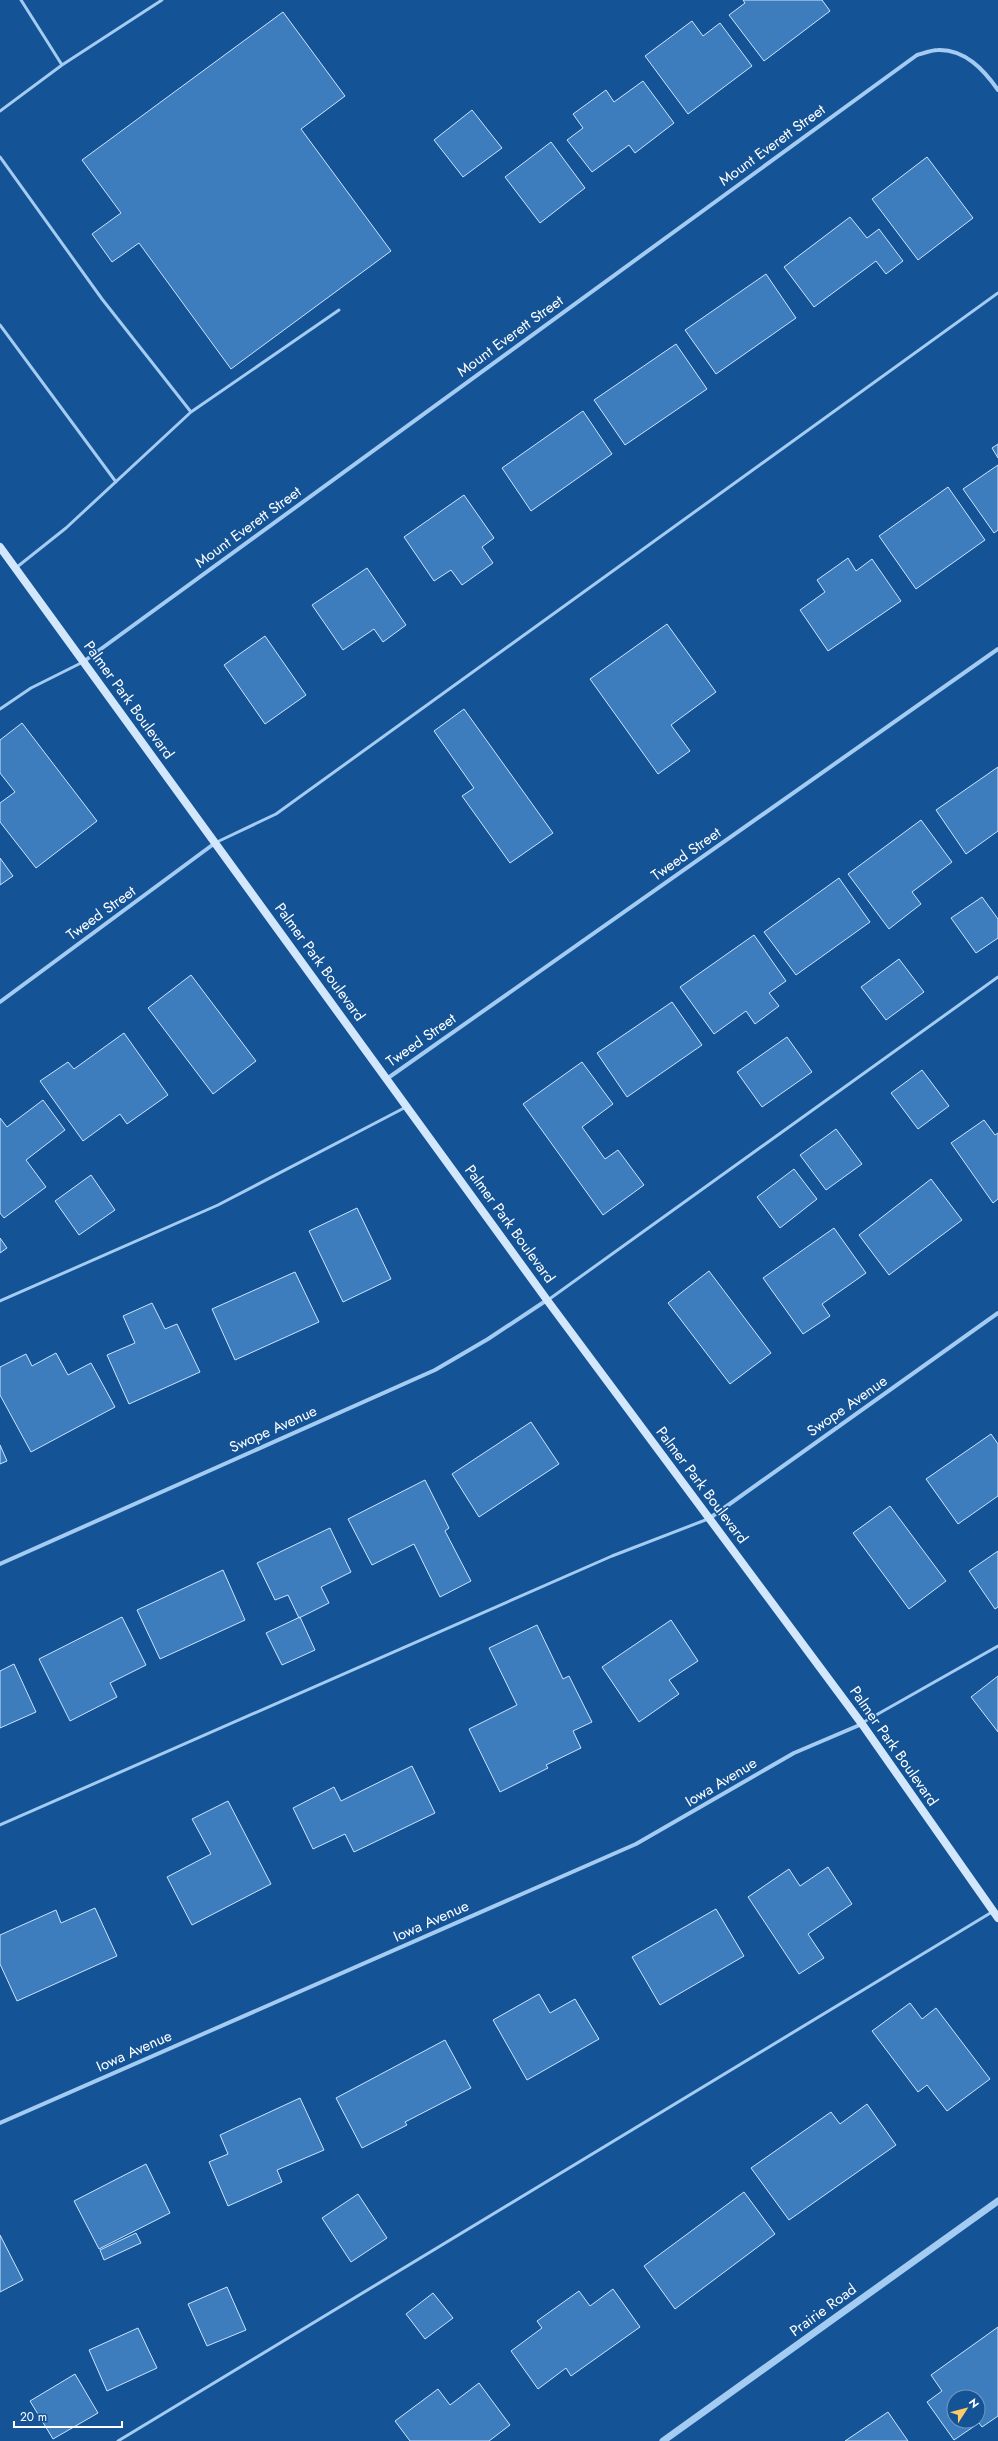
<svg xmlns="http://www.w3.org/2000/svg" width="998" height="2441" viewBox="0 0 998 2441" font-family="Jost,sans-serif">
<rect width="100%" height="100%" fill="#145396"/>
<!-- building -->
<path fill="#3d7cbd" stroke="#cce4fd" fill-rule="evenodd" d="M743,0H822L830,11L764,61L729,15L745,3Z
M283,12L345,96L301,129L391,251L231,369L139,243L112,262L92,234L121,213L82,160Z
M692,21L703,36L720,23L752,66L688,114L645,56Z
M643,81L674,123L635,153L629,145L592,172L567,140L583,128L573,114L606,90L614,102Z
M472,110L502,148L463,177L434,140Z
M551,142L585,188L540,223L505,177Z
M927,157L973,218L918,260L872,199Z
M850,217L867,238L879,229L903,261L886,274L876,261L814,307L784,267Z
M766,274L796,318L716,374L685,330Z
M676,344L707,389L625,445L594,400Z
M583,411L612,454L531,511L502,468Z
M998,444V458L992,448Z
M998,465V530L994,533L963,489Z
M948,487L985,540L916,589L879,536Z
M464,495L494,538L482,547L493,563L462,585L451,570L434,581L404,537Z
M848,558L856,571L872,559L901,601L828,651L800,610L825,592L817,580Z
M367,568L406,625L383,642L374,629L343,650L312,605Z
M667,624L716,692L671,725L690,751L658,774L590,679Z
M265,636L306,695L265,724L224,665Z
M464,709L553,833L510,863L462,796L474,788L434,731Z
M22,723L97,821L36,868L0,822V803L15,792L0,773V740Z
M998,767V831L966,854L936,810Z
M921,820L952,862L912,892L921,904L889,929L848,874Z
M0,858L13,876L0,885Z
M839,878L870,922L796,975L764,932Z
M982,897L998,919V938L976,953L951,918Z
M754,935L786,981L769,993L779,1006L755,1024L746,1011L714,1034L680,987Z
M899,959L924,992L886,1020L861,987Z
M191,975L256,1061L213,1094L148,1008Z
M672,1002L702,1045L627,1097L597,1053Z
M124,1033L168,1095L127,1124L120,1114L83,1141L40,1081L68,1062L74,1069Z
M787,1037L812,1072L762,1107L737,1072Z
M582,1062L613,1104L582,1127L605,1159L618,1150L644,1185L603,1215L523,1104Z
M922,1070L949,1106L918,1129L891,1093Z
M43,1100L65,1130L26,1160L46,1187L4,1218L0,1213V1118L7,1127Z
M984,1120L995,1135L998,1133V1199L993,1203L951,1143Z
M836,1129L862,1164L826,1190L800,1155Z
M794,1169L817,1199L780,1228L757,1197Z
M91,1175L115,1210L79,1235L55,1201Z
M931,1179L962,1220L889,1275L859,1235Z
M357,1208L391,1279L343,1302L309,1231Z
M834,1228L866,1273L822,1304L830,1316L803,1334L763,1278Z
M0,1238L7,1248L0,1253Z
M709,1271L771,1353L730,1384L668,1303Z
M295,1272L319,1322L235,1360L212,1309Z
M152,1303L165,1329L177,1324L200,1372L129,1404L107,1355L135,1343L123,1316Z
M56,1353L68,1375L91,1363L115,1407L31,1452L0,1395V1367L26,1354L32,1366Z
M531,1422L559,1464L479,1517L452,1474Z
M991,1434L998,1444V1496L958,1524L926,1479Z
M0,1445L7,1461L0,1464Z
M425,1480L449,1528L445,1531L471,1581L440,1597L414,1544L372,1565L348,1519Z
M890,1506L946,1581L909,1609L853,1533Z
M330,1528L351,1572L321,1587L329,1603L299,1618L288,1595L275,1600L257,1563Z
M998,1551V1607L995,1609L969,1571Z
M223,1570L245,1620L160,1659L137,1610Z
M122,1617L146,1665L110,1683L117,1697L70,1721L39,1659Z
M300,1617L315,1650L282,1665L266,1633Z
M671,1620L698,1661L669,1680L679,1694L639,1722L602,1667Z
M537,1625L563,1679L569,1676L592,1722L573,1731L581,1748L546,1765L548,1768L500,1792L469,1729L517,1705L489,1648Z
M14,1664L36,1712L0,1728V1671Z
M998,1676V1732L971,1697Z
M412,1766L435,1813L354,1852L345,1834L313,1849L293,1808L334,1787L341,1801Z
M228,1801L271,1884L192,1925L167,1877L211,1854L192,1819Z
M828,1867L852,1904L808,1934L824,1958L799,1974L748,1897L789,1869L800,1886Z
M95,1908L117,1956L17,2001L0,1964V1935L56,1910L61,1923Z
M716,1909L744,1956L660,2005L632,1957Z
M539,1994L550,2013L575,1999L599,2039L527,2080L493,2020Z
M910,2003L922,2019L936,2008L990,2079L947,2111L927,2085L918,2092L872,2031Z
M445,2040L471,2088L405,2122L407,2125L362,2148L336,2098Z
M300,2098L324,2150L277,2170L282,2182L228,2206L209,2162L228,2154L220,2135Z
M867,2104L896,2145L789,2220L751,2168L831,2112L840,2124Z
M146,2164L170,2213L99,2249L74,2201Z
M744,2192L775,2234L675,2309L644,2266Z
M358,2194L387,2238L351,2262L322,2218Z
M136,2233L141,2243L104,2260L100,2250Z
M0,2235L23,2280L0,2292Z
M227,2287L246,2330L207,2346L188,2304Z
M613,2289L640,2327L571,2376L566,2368L538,2389L511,2351L542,2328L537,2321L579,2291L590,2306Z
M433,2293L453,2318L425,2339L406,2314Z
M998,2327V2416L982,2427L979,2423L954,2440L927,2402L942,2391L931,2375ZM954,2397H978V2421H954Z
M138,2328L157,2368L107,2391L89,2350Z
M75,2374L98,2413L53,2439L30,2401Z
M479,2383L510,2425L489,2441H410L395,2421L438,2389L450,2405Z
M888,2412L908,2441H845Z"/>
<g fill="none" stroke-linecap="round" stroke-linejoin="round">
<!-- service -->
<path stroke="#a4cbf2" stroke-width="3" d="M21,0L62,65L162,0
M0,111L62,65
M0,157L102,299L191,412L66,528L17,567
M0,325L116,482
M191,412L339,310
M0,709L31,688L83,662
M217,842L276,814L998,293
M548,1300L998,977
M0,1301L218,1205L406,1107
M862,1723L998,1646
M0,1825L612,1556L708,1519
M118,2441L992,1912"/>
<!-- minor -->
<path stroke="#a4cbf2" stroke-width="4" d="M83,662L917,55C924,53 932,50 938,50C965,49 984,70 998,90
M0,1002L215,843
M388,1078L998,649
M710,1518L998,1313
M0,1564L435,1370L488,1339L547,1300
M0,2123L636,1844L794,1753L862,1724"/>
<!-- tertiary -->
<path stroke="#a4cbf2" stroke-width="7" d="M663,2441L998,2201"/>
<!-- secondary -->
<path stroke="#d3e7fc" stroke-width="8" d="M0,547L547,1300L862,1724L998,1918"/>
</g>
<g text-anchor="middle" stroke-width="3.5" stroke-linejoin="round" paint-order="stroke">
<!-- street labels -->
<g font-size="15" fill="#fff" stroke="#145396">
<text transform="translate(772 145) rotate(-36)" y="5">Mount Everett Street</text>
<text transform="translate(510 336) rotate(-36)" y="5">Mount Everett Street</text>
<text transform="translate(248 527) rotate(-36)" y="5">Mount Everett Street</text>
<text transform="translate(129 700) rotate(54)" y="5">Palmer Park Boulevard</text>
<text transform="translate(686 854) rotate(-35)" y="5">Tweed Street</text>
<text transform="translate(101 913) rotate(-36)" y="5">Tweed Street</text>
<text transform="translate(320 962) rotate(54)" y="5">Palmer Park Boulevard</text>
<text transform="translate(421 1040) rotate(-35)" y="5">Tweed Street</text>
<text transform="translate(510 1224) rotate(54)" y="5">Palmer Park Boulevard</text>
<text transform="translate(847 1406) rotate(-35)" y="5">Swope Avenue</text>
<text transform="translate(273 1429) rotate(-24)" y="5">Swope Avenue</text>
<text transform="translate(702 1485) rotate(53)" y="5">Palmer Park Boulevard</text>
<text transform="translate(894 1746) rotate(55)" y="5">Palmer Park Boulevard</text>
<text transform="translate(721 1782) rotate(-31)" y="5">Iowa Avenue</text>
<text transform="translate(431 1921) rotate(-24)" y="5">Iowa Avenue</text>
<text transform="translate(134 2051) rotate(-24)" y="5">Iowa Avenue</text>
<text transform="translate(823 2310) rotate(-36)" y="5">Prairie Road</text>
</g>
</g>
<!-- north arrow -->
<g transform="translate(966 2409) rotate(54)"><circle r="19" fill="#145396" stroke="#7298c0"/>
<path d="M0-3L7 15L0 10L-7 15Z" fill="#ffcb65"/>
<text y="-6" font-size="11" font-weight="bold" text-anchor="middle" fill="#ffffff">N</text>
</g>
<!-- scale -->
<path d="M14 2421v6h108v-6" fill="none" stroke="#ffffff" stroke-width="2"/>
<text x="20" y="2421" font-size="12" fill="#ffffff" stroke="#145396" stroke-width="3" paint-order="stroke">20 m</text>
</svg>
